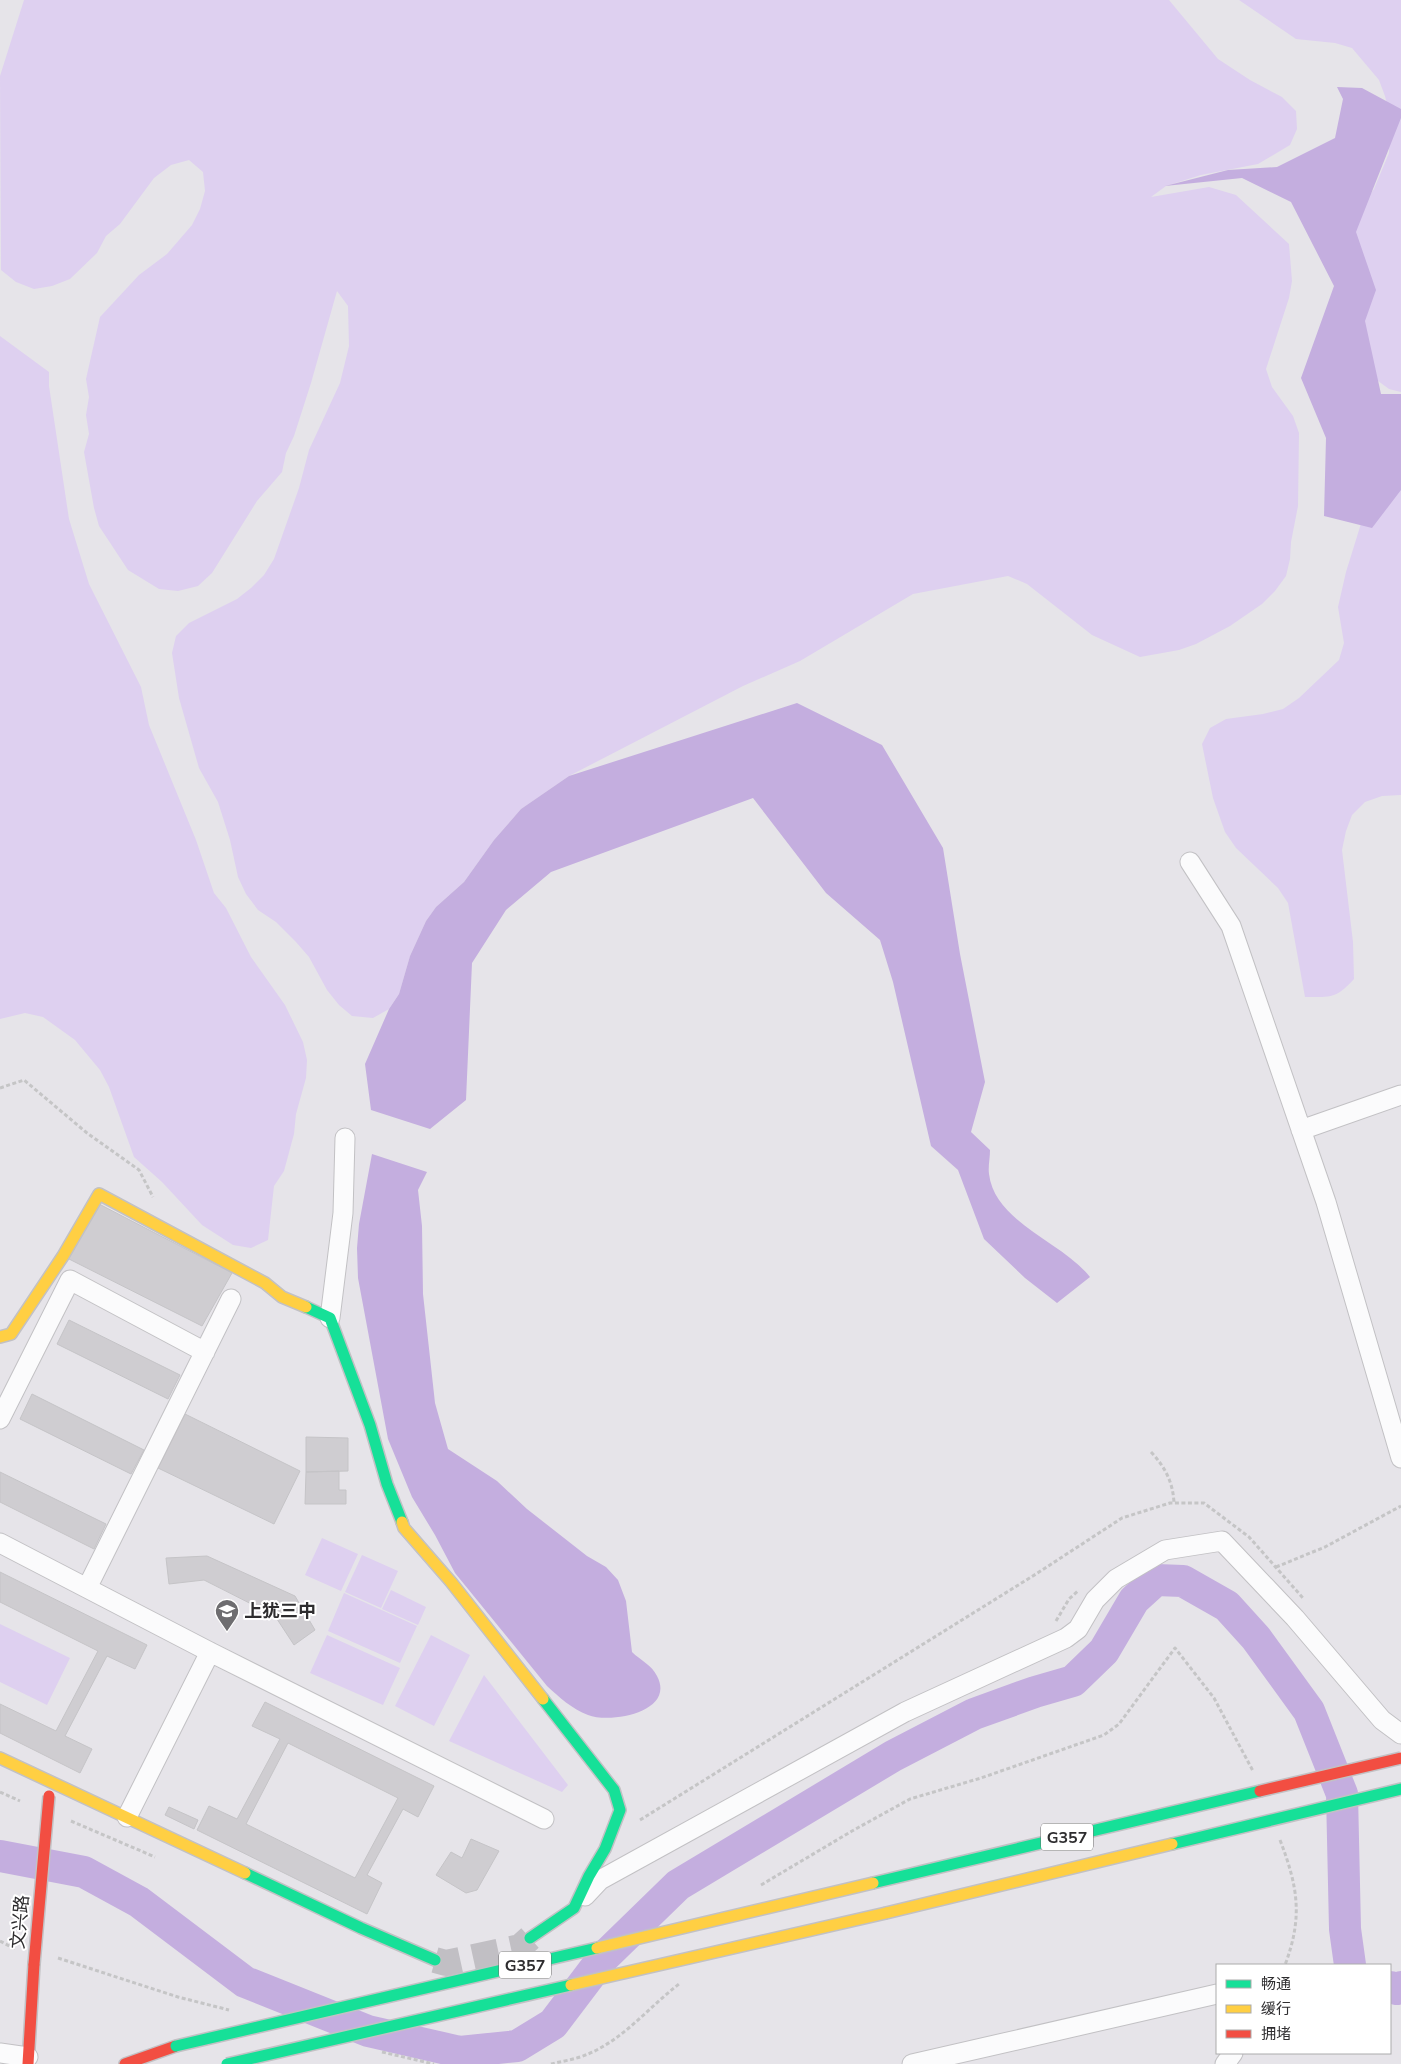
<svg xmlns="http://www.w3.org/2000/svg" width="1401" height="2064" viewBox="0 0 1401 2064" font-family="'Nunito Sans','Noto Sans SC',sans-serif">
<rect width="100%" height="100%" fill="#e6e4e9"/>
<!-- green -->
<path fill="#ded0f0" d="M24,0H1169L1218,59L1250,80L1282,97L1296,111L1297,129L1290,145L1258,164L1201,175L1166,186L1151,197L1209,187L1236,195L1289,244L1292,281L1289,298L1266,369L1272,387L1293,416L1299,433L1298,506L1291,542L1290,559L1286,576L1275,591L1262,604L1230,626L1196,644L1179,650L1140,657L1092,635L1027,584L1008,576L913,594L800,661L743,686L569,776L521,809L494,840L464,882L436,907L426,921L410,956L399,994L389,1009L373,1018L352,1016L339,1005L327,990L309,957L296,942L276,922L258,910L246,894L238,877L230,840L218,802L199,768L179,698L172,653L176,636L189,623L237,599L251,588L264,575L274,559L299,488L309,450L340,383L349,346L348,306L337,291L311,383L294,436L286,453L282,472L257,501L212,573L198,586L178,591L159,589L128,570L99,526L94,508L84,452L89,434L86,415L89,397L86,379L100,317L139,275L167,254L192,225L200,209L205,191L203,172L189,160L171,165L154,178L120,224L106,236L97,253L70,279L52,286L34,289L16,282L1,270L0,76Z
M1239,0H1401V392L1389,389L1359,367L1352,220L1374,189L1389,153L1390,116L1385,96L1379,80L1352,48L1335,43L1296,39Z
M0,336L49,372V386L69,519L89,584L141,687L149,725L196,840L214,893L226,908L251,957L285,1005L303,1042L307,1060L306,1078L296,1114L294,1134L284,1171L274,1186L268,1240L251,1248L233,1245L202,1225L162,1182L134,1157L109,1087L100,1070L75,1040L43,1017L25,1013L0,1019Z
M1401,459V795L1382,796L1365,802L1352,815L1346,831L1342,850L1353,942L1354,979C1336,999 1331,997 1305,997L1288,903L1278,888L1236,848L1225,832L1213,798L1202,744L1210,728L1226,719L1263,714L1283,709L1299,698L1339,660L1344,643L1338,607L1346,572L1368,501Z
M322,1538L358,1554L341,1591L305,1575Z
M362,1555L398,1571L381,1608L345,1592Z
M391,1590L426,1607L418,1625L382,1609Z
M344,1593L417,1626L400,1663L328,1631Z
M0,1624L70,1658L47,1705L0,1682Z
M327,1635L400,1668L383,1705L310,1673Z
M431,1635L470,1655L434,1726L395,1706Z
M484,1675L568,1785L562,1792L449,1741Z"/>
<!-- water -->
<path fill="#c4aedf" d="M1337,87L1362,88L1401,109V118L1356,232L1376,290L1365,321L1381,394H1401V490L1372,528L1324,516L1326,438L1301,378L1334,286L1291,202L1242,178L1165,186L1228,170L1277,167L1335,138L1343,99Z
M797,703L882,745L943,848L960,954L985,1082L971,1132L990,1150C990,1158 988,1167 989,1174C995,1223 1063,1242 1090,1277L1057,1303L1025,1278L984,1239L958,1170L931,1146L893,982L880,940L826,893L753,798L551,872L506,910L472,963L466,1100L430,1129L371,1110L365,1064L389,1009L399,994L410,956L426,921L436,907L464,882L494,840L521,809L569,776Z
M372,1154L427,1172L418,1190L422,1226L423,1294L435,1403L448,1449L497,1481L527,1509L587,1556L606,1567L618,1580L626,1601L632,1652C640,1660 652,1665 657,1676C676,1712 611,1724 588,1715C572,1709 559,1697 547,1686L455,1573L435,1535L412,1497L388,1439L358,1278L357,1248L359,1224Z"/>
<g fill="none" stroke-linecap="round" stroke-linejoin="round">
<!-- river -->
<path stroke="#c4aedf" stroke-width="32" d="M0,1856L84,1872L139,1902L245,1982L368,2031L460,2052L517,2046L553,2024L603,1958L678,1885L893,1756L974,1714L1035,1692L1073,1681L1104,1651L1134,1600L1156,1580L1183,1581L1227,1606L1256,1638L1309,1711L1342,1794L1345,1929L1350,1965
M1390,1987L1397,1989L1401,1987"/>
</g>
<!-- building -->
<path fill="#cfcdd1" stroke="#c5c4c7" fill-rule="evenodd" d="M99,1204L232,1273L202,1326L67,1258Z
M69,1320L180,1375L168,1399L57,1344Z
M32,1394L144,1450L131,1474L20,1419Z
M185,1414L300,1471L274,1524L158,1468Z
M306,1437L348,1438V1471L306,1472Z
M339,1471V1490H346V1504H305L306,1472Z
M0,1472L106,1524L94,1549L0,1502Z
M207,1556L295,1596L315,1630L294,1645L275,1616L204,1580L169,1584L166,1558Z
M0,1572L147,1645L135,1669L107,1656L65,1736L92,1749L80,1773L0,1733V1704L56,1731L98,1651L0,1602Z
M265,1702L434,1786L418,1817L403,1809L367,1875L382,1883L367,1914L197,1830L209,1806L237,1819L280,1739L252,1726ZM288,1743L398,1798L355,1878L246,1824Z
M169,1807L198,1820L194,1829L165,1815Z
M471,1839L499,1851L477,1890L466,1893L436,1875L451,1852L462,1858Z"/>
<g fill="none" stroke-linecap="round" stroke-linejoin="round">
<!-- secondary-tunnel -->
<path stroke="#c1bfc4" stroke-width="26" stroke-dasharray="26 13" stroke-linecap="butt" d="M435,1960L446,1963L520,1947L530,1938"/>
<!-- street casing -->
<g stroke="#c2c1c4" stroke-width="21">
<path id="street" d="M1190,862L1231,926L1326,1202L1401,1458
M1301,1130L1401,1095
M330,1318L343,1213L345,1138
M0,1419L70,1280L205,1352
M0,1543L210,1652L544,1819
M87,1588L231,1299
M127,1817L210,1652
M585,1896L600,1880L905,1712L1066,1638L1078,1629L1095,1600L1116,1579L1165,1550L1222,1541L1295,1618L1382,1720L1401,1734
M0,2053L28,2057
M912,2064L1217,1994
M1225,2064L1233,2053"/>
</g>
<!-- fast casing -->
<g stroke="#c2c1c4" stroke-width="14">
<path id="fast" d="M306,1307L330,1318L370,1425L387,1484L402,1522
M1172,1844L1401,1789
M245,1873L361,1928L435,1960
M873,1883L1260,1791
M530,1938L574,1908L589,1876L605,1849L620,1810L614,1790L543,1699"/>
</g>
<!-- slow casing -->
<g stroke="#c2c1c4" stroke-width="14">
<path id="slow" d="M0,1337L11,1334L63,1256L99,1194L265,1283L282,1297L306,1307
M402,1522L404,1528L451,1582L543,1699
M0,1758L245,1873
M886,1913L1172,1844"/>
</g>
<!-- jam casing -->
<g stroke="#c2c1c4" stroke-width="14">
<path id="jam" d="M28,2064L34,1964
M125,2064L176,2046"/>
</g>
<!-- path -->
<path stroke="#c5c5c6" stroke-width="3" stroke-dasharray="4 2.5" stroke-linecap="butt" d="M0,1088L24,1080L87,1133L139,1170L153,1197
M1151,1452C1165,1467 1173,1482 1174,1503
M1276,1567L1325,1547L1401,1506
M1056,1621L1069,1599L1079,1590
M0,1792L20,1801
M640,1820L1036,1574L1122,1518L1170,1503H1204L1249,1537L1303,1598
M71,1821L155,1857
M1280,1840C1298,1887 1303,1917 1285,1965
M761,1885L852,1831L910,1799L981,1778L1104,1735L1119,1724L1175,1648L1214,1698L1253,1771
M0,1941L13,1948V1950
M58,1958L178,1997L229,2010
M382,2052L434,2064
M551,2064C563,2061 577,2059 588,2054C624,2039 649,2007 679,1984"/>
<!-- street -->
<use href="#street" stroke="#fbfbfc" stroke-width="19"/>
<!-- fast -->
<use href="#fast" stroke="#16e098" stroke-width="11"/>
<!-- slow -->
<use href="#slow" stroke="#ffcf43" stroke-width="11"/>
<!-- jam -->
<use href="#jam" stroke="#f24e42" stroke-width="11"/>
<!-- fast-bridge casing -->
<g stroke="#c2c1c4" stroke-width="14" stroke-linecap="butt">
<path id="fast-bridge" d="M176,2046L597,1948
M227,2064L571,1985"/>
</g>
<!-- slow-bridge casing -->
<g stroke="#c2c1c4" stroke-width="14" stroke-linecap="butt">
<path id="slow-bridge" d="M597,1948L873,1883
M571,1985L886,1913"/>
</g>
<!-- jam-bridge casing -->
<g stroke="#c2c1c4" stroke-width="14" stroke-linecap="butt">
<path id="jam-bridge" d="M1260,1791L1401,1758
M34,1964L49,1796"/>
</g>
<!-- fast-bridge -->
<use href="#fast-bridge" stroke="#16e098" stroke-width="11"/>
<!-- slow-bridge -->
<use href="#slow-bridge" stroke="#ffcf43" stroke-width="11"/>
<!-- jam-bridge -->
<use href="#jam-bridge" stroke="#f24e42" stroke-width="11"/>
</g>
<!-- icons -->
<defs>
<g id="school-pin" transform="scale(1.25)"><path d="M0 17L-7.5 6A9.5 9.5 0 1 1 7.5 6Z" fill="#6e6d70" stroke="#fff"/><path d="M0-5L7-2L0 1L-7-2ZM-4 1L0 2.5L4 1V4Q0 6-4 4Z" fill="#fff"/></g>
</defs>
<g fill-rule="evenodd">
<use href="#school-pin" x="227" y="1611"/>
</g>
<g text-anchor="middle" stroke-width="4" stroke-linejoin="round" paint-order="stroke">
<!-- shield labels -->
<g fill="#fff" stroke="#6d6c6d" stroke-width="1">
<rect x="1041" y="1823.5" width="52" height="27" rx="4"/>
<rect x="499" y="1951.5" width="52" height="27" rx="4"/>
</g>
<g font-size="16" font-weight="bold" fill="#2e2d2f">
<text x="1067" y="1843">G357</text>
<text x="525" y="1971">G357</text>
</g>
<!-- poi labels -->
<g font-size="18" font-weight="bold" fill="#2e2d2f" stroke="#fff" text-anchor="start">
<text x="244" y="1617">上犹三中</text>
</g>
<!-- street labels -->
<g font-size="18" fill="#2e2d2f" stroke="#fff">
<text transform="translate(20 1922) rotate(-85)" y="6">文兴路</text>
</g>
</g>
<!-- legend -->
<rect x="1216" y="1964" width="175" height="90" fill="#ffffff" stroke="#ababac"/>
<rect x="1226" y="1980" width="25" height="8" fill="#16e098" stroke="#ababac"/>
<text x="1261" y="1989" font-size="15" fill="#2e2d2f">畅通</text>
<rect x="1226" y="2005" width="25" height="8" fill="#ffcf43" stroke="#ababac"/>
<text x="1261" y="2014" font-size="15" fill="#2e2d2f">缓行</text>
<rect x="1226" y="2030" width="25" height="8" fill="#f24e42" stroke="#ababac"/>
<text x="1261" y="2039" font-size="15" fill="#2e2d2f">拥堵</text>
</svg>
